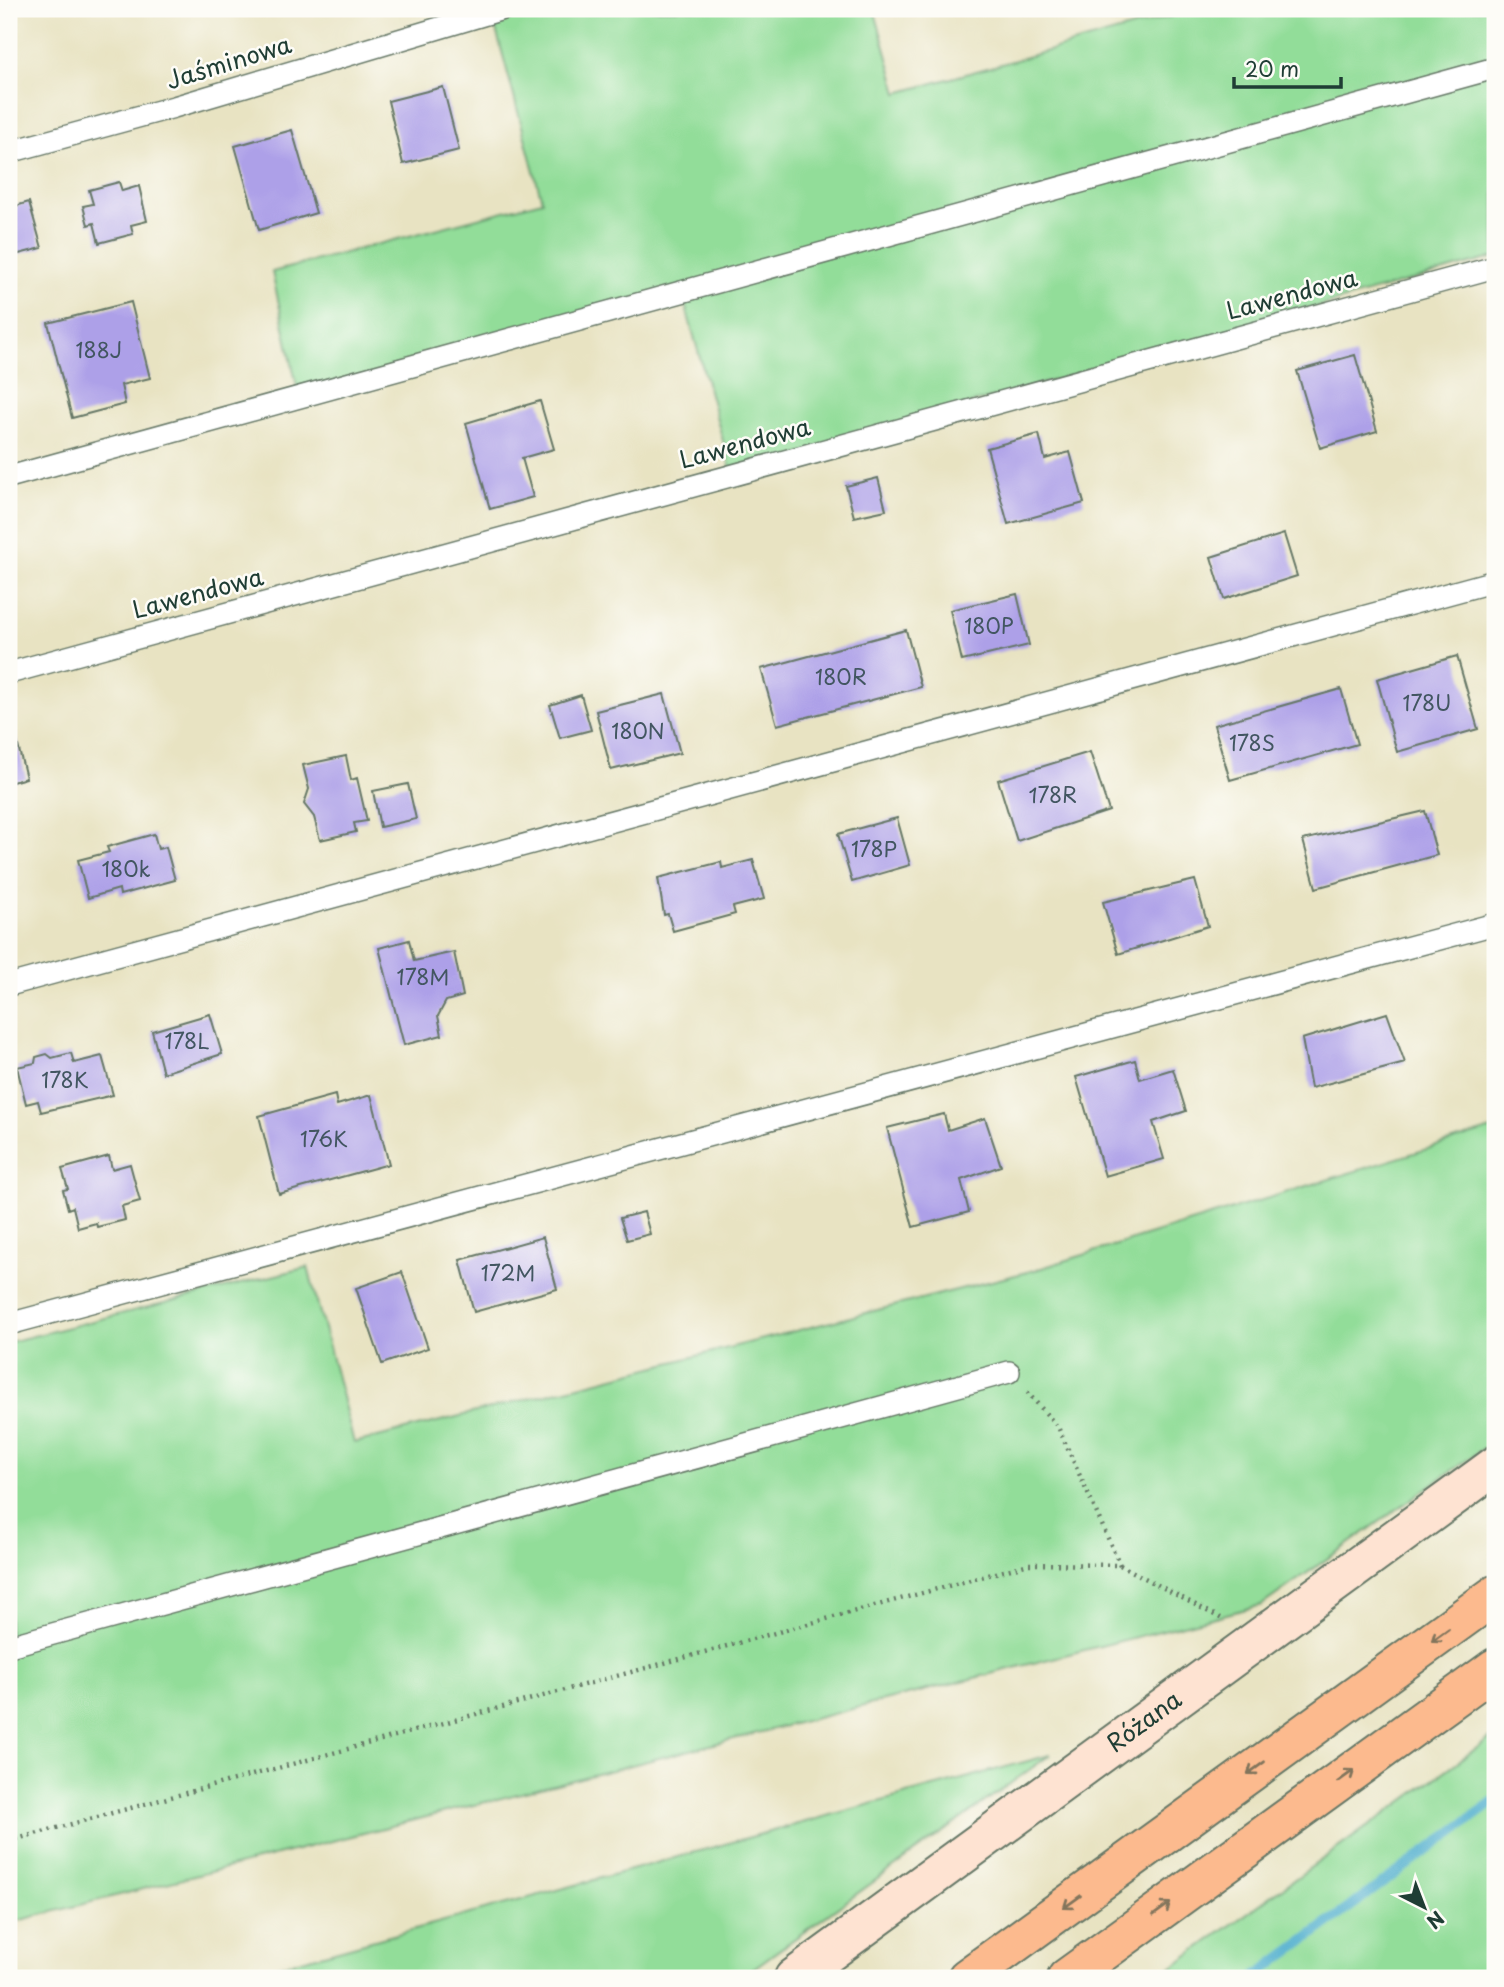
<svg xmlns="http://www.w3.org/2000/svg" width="1504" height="1987" viewBox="0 0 1504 1987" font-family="'Playpen Sans',sans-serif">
<rect width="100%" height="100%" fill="#fdfcf7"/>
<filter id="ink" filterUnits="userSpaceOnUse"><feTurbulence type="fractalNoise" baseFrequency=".0143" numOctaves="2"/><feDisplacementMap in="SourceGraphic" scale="14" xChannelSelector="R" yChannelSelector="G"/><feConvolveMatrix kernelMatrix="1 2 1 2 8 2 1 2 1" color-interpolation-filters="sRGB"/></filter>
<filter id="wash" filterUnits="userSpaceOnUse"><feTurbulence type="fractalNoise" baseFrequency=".00686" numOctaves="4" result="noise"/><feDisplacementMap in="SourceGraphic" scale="28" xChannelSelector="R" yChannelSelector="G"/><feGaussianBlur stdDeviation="1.57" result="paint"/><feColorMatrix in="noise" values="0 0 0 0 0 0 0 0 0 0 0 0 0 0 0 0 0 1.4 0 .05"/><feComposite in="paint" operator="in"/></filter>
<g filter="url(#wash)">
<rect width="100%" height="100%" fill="#e8e3c2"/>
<!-- green -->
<path fill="#92dd99" stroke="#588d66" stroke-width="2" d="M543,9H874L898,93L1197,9H1495V257L876,430L733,477L680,286L299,396L272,272L542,201L494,22Z
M1495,1128V1440L1262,1605L9,1923V1342L308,1267L354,1443L1035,1270Z
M1495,1735V1978H1157Z
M1050,1755L740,1978H236Z"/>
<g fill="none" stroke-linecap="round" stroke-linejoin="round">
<!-- stream -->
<path stroke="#50afce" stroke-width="10" d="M1253,1978L1495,1801"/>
</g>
<g id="blocks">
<!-- building -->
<path fill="#ada0e8" d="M443,87L459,150L403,164L388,101Z
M292,130L316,213L259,230L235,146Z
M119,182L122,191L139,186L147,221L131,225L133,234L99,243L94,223L88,225L83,206L93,204L89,190Z
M29,202L42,248L11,256L9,208Z
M131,302L150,378L121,385L125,404L72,418L48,323Z
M1355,355L1377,431L1320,448L1297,371Z
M540,401L554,449L522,458L533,497L490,509L466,423Z
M1039,434L1045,459L1070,452L1084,503L1008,524L987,448Z
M878,478L886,510L854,517L846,486Z
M1284,534L1297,576L1224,599L1211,557Z
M1017,594L1029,645L962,661L950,610Z
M906,630L921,687L777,725L761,669Z
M1457,656L1478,729L1397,752L1377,679Z
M1341,689L1357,744L1230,780L1214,725Z
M664,694L680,753L611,770L596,711Z
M581,695L591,730L560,738L550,705Z
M9,709L26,778L9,783Z
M1090,752L1109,811L1017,841L998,780Z
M346,756L351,780L357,778L367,821L354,823L356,832L320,840L314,817L304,804L309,789L303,765Z
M408,784L416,819L380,827L373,791Z
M1425,811L1437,855L1316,888L1303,840Z
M897,818L910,865L852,882L838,834Z
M154,834L158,849L166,847L175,880L120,895L119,889L88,898L78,860L109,852L107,847Z
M753,860L764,899L733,907L735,914L673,931L668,914L664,915L658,878L721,862L722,868Z
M1195,880L1208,926L1118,954L1103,902Z
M409,940L414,961L454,952L463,996L446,1001L438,1016L442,1035L404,1045L379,948Z
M1387,1013L1405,1063L1311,1088L1302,1039Z
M210,1014L222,1054L163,1073L152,1031Z
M71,1053L74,1063L102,1056L113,1095L41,1112L38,1101L26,1104L17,1067L35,1063L36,1057L47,1054L52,1058Z
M1135,1060L1140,1079L1173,1069L1186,1111L1153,1122L1164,1159L1105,1176L1076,1077Z
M335,1095L337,1105L371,1095L389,1164L279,1194L259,1116Z
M944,1114L948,1130L985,1118L1001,1166L961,1180L969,1212L913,1227L887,1128Z
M109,1156L112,1169L130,1164L140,1201L122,1206L125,1220L97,1227L96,1223L78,1228L73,1207L68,1209L63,1190L68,1189L62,1169Z
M644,1212L650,1234L627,1240L620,1218Z
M543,1237L557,1289L474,1312L460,1260Z
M402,1272L428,1348L382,1364L356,1288Z"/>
</g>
</g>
<g filter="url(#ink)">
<use href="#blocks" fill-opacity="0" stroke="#657766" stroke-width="2"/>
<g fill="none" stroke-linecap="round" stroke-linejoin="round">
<!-- lane casing -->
<g stroke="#657766" stroke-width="24">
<path id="lane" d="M9,152L174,107L503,9
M9,477L1495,68
M9,673L1495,267
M9,985L1495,581
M9,1324L1495,924
M9,1646L1009,1372"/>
</g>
<!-- secondary casing -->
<g stroke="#657766" stroke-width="42">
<g id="secondary">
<path id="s1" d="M794,1978L1495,1466"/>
</g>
</g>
<!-- highway casing -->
<g stroke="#657766" stroke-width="42">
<path id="highway" d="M967,1978L1495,1595
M1067,1978L1495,1668"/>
</g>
<!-- path -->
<path stroke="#657766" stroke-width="4.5" stroke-dasharray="2 5" stroke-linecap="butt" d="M1027,1392L1058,1427L1120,1565
M9,1841L1029,1564L1120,1565L1224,1620"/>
<!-- lane -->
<use href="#lane" stroke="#fff" stroke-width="21"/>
<!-- secondary -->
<use href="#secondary" stroke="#fee3d2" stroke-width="38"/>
<!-- highway -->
<use href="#highway" stroke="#fcba8e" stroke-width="38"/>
</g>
<!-- one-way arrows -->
<defs><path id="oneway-shaft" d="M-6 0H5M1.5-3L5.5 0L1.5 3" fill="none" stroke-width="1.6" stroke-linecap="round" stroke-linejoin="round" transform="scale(1.75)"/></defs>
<g stroke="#82755c">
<use href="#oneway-shaft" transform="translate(1440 1635) rotate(144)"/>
<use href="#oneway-shaft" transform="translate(1256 1768) rotate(144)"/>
<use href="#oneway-shaft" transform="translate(1346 1776) rotate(-36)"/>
<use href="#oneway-shaft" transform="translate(1072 1902) rotate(144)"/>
<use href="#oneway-shaft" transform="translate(1162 1909) rotate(-36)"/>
</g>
</g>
<g text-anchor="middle" stroke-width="5" stroke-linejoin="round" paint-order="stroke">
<!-- number labels -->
<g font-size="21" fill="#425661">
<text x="99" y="358">188J</text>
<text x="989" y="634">180P</text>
<text x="841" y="685">180R</text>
<text x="1427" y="711">178U</text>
<text x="638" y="739">180N</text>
<text x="1252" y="751">178S</text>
<text x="1053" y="803">178R</text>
<text x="874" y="857">178P</text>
<text x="126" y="877">180k</text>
<text x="423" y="985">178M</text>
<text x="187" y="1049">178L</text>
<text x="65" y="1088">178K</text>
<text x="324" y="1147">176K</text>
<text x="508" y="1281">172M</text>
</g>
<!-- street labels -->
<g font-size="24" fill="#1f3d34" stroke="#fdfcf7">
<text transform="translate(229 63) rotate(-17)" y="8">Jaśminowa</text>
<text transform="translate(1292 295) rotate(-15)" y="8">Lawendowa</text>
<text transform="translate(745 444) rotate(-15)" y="8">Lawendowa</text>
<text transform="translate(198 594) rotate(-15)" y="8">Lawendowa</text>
<text dy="8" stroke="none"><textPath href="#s1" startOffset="434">Różana</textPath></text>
</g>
</g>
<!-- margin -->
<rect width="1504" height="1987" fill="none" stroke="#fdfcf7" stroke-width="35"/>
<!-- north arrow -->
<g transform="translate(1424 1907) rotate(138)" stroke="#fdfcf7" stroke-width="5" paint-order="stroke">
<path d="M0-5L12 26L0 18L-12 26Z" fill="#1f3d34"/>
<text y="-10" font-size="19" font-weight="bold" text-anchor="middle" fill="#1f3d34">N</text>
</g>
<!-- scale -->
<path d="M1234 77v10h107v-10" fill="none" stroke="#1f3d34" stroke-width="3.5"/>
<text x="1245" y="77" font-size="21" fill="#1f3d34" stroke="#fdfcf7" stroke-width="5" paint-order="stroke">20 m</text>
</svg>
